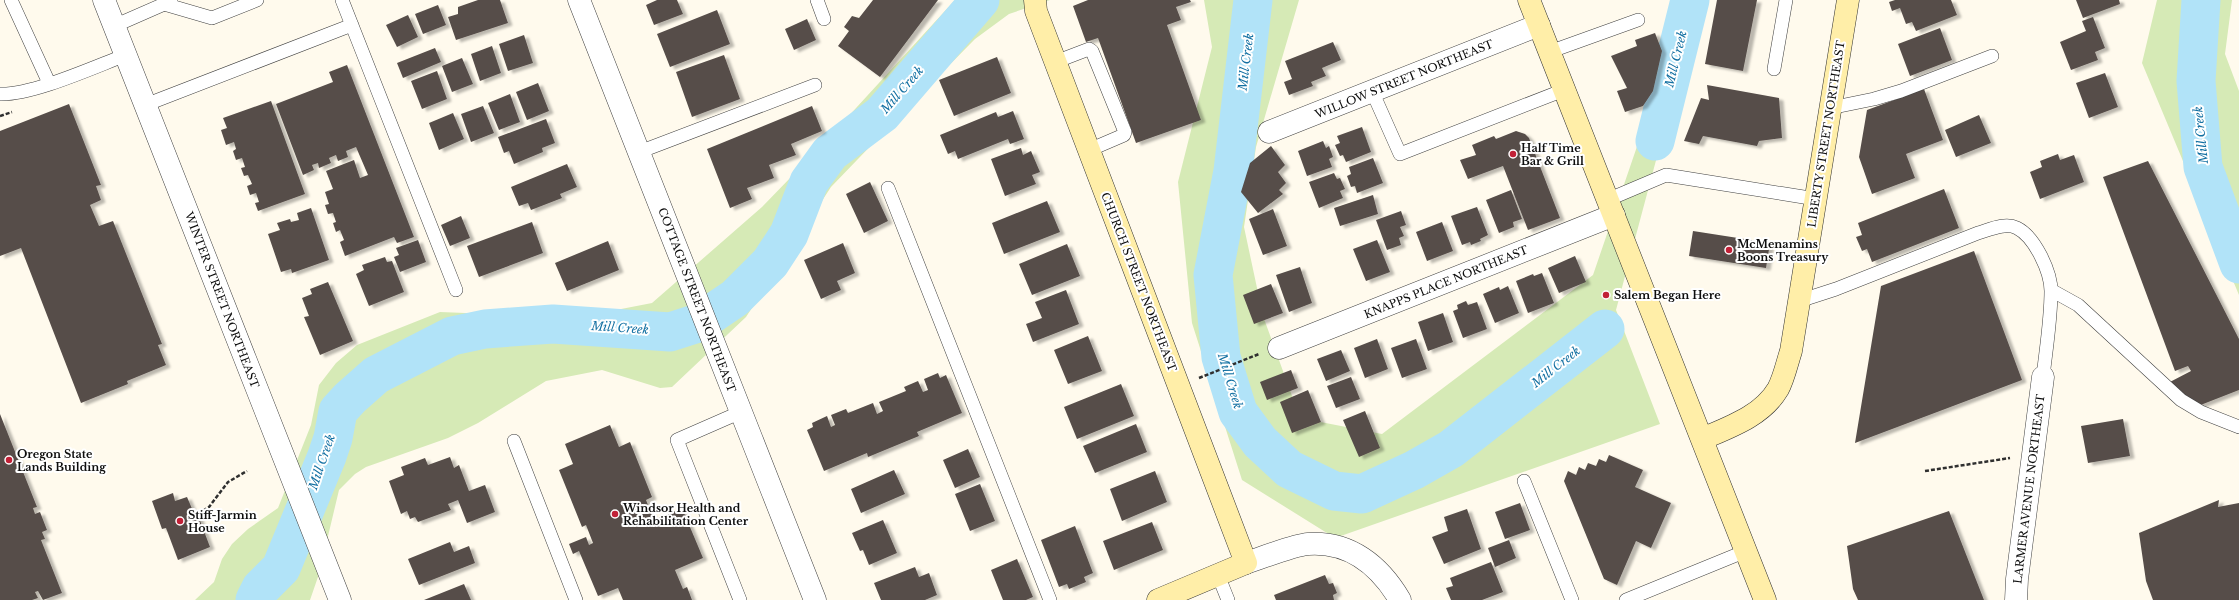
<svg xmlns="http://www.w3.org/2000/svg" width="2239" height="600" viewBox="0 0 2239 600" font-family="'Libre Baskerville',serif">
<defs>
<filter id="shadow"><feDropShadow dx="4.5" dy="2.5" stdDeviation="1" flood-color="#0004"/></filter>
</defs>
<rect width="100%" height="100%" fill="#fffaed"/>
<!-- green -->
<path fill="#d6eab6" d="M955,0H1050L1009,14L975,39L911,104L831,187L746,317L672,387L660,388L602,370L546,381L478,423L448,438L366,467L355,474L339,490L319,574L310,600H195L214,582L222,559L232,544L248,529L278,508L311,425L319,385L336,363L357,345L440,312L515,315L616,310L652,303L762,207L823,144Z
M1204,0H1299L1256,147L1244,227L1263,316L1300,418L1382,434L1593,275L1656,91L1675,0H1703L1674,93L1616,310L1660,424L1335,538L1242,480L1192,323L1178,182L1212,47Z
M2157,0H2232L2225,54L2239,91V295L2142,63Z"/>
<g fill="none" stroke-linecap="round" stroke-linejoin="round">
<!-- river -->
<path stroke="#b1e3f8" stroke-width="39" d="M1253,0L1233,171L1213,275L1221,357L1238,412L1260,442L1289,469L1334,491L1362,494L1414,470L1451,449L1605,329
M2201,0L2196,81L2203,167L2239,264
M1655,141L1690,0
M255,600L261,588L281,568L327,456L333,438L338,411L350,398L376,375L452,336L485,329L553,324L670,332L698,323L735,298L770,263L789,234L809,182L830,153L882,114L980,0"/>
</g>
<!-- building -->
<path fill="#564d49" filter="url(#shadow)" d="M478,0H500L508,23L456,40L448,17L458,14V7Z
M657,0H677L683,14L654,25L646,5Z
M873,0H938L880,77L838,46L849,31L844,27L852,16L859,18Z
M1088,0H1190L1191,2L1176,7L1181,20L1167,25L1201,120L1136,143L1098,38L1086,42L1073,6Z
M1717,0H1757L1743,71L1705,64Z
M1895,0H1951L1957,15L1916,31L1912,22L1906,24L1900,8L1892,11L1889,2Z
M2076,0H2119L2120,4L2083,18Z
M438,5L446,25L423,34L415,14Z
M717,10L730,44L670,67L657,34Z
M408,15L418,37L397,47L386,25Z
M2093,17L2105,48L2095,52L2098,60L2071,70L2060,42L2086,31L2082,21Z
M807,19L816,40L794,50L785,29Z
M1940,28L1952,60L1910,76L1898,44Z
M1655,33L1662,51L1653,91L1643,106L1625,112L1617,91L1627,88L1611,56L1637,46L1635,40Z
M524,35L533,63L508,71L499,44Z
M1333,42L1341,60L1322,68L1326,76L1311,82L1313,86L1289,95L1284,82L1292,79L1285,61Z
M492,46L501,73L480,81L471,54Z
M435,48L441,62L403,78L397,63Z
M724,55L740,99L692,117L676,72Z
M997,57L1011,93L954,116L939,80Z
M462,58L473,84L452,92L442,66Z
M347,65L414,237L397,243L394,237L345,256L340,242L344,240L340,230L336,232L333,223L336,222L333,213L328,214L325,205L329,204L325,192L333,189L326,171L354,160L360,178L368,175L356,147L346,151L348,157L338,161L336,155L329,158L331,163L319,168L318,163L312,165L314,170L303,175L276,104L333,82L329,72Z
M437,71L447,99L422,109L411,81Z
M2105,73L2118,107L2089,118L2076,83Z
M538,83L549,111L527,120L516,92Z
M1707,85L1779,98L1782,138L1759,141L1757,146L1703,136L1699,144L1684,141L1701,98L1709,100Z
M1924,89L1943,140L1906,154L1915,178L1872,194L1859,157L1867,110Z
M510,94L520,122L499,130L488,103Z
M271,101L305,194L258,211L255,203L259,202L256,193L250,195L247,186L252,184L248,175L244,176L241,168L245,167L242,158L236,160L233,151L236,149L234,142L226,145L221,130L227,128L223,118Z
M69,104L101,185L96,186L101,200L90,205L99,226L113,221L162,344L158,345L166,365L127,381L128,384L81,403L21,248L0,256V131Z
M483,106L494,133L471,142L461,114Z
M812,106L822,131L791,144L796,155L769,165L774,178L747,188L752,199L730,208L707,149Z
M1013,111L1024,139L1010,144L1008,139L958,159L955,151L948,154L940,135L996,112L998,117Z
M453,113L464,139L439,150L429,123Z
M1979,115L1991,143L1956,157L1945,130Z
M546,119L555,143L542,148L543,152L514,164L509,151L504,153L498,137Z
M1362,127L1371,152L1346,162L1343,155L1340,156L1335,145L1340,143L1337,136Z
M1516,131L1525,134L1529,138L1560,218L1528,230L1503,166L1468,179L1460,160L1476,155L1472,145L1494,136L1496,139Z
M1323,141L1326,148L1329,146L1333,157L1329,159L1332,167L1307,176L1298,151Z
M1271,146L1285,165L1278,172L1286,183L1279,190L1283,194L1258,213L1241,192L1250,163Z
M1021,148L1023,155L1031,151L1040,172L1032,175L1036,184L1005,196L991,159Z
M2058,154L2060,160L2074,155L2084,182L2040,199L2030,172L2042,167L2040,161Z
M1373,158L1383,183L1357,193L1355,186L1351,187L1347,176L1351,174L1349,167Z
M2148,161L2239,339V390L2198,406L2168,383L2191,371L2188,366L2175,371L2103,177Z
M567,164L577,187L560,194L562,198L531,210L528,203L519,206L511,187Z
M1334,173L1337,179L1340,178L1345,189L1340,191L1343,198L1319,208L1309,182Z
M870,182L888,221L864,233L846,194Z
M1944,189L1959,228L1872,262L1867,249L1862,251L1856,237L1862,235L1858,223Z
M1511,190L1522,219L1513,222L1514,227L1499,233L1486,200Z
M1373,195L1378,214L1340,226L1334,208Z
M1047,201L1060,232L1004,254L992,223Z
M1477,207L1488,235L1480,239L1481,241L1471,245L1470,242L1462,245L1451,216Z
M311,208L329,260L292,273L291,269L281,272L268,234L280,230L277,223L290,219L291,222L299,220L297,213Z
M1273,209L1287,246L1263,255L1249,219Z
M1401,211L1406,225L1400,227L1404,236L1399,238L1401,245L1387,250L1376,220Z
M461,216L470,238L450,246L441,225Z
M532,222L543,253L479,277L467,246Z
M1442,222L1453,251L1427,261L1416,232Z
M1693,231L1770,243L1766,268L1689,256Z
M418,240L426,262L400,272L394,257L399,255L396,248Z
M1377,240L1390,272L1366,281L1353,249Z
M608,241L619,270L567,291L555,263Z
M843,243L855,273L837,281L841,290L821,299L804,260Z
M1067,244L1080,276L1032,295L1019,264Z
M1974,251L2022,380L1855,443L1881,286Z
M1575,256L1586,282L1559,293L1548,268Z
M385,257L387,262L392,261L404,292L369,306L356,274L364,270L362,265Z
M1300,267L1312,303L1289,312L1276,275Z
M1542,273L1554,303L1528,313L1516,281L1533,274L1534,276Z
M328,282L353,341L320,355L304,317L309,316L302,298L312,294L310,289Z
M1271,284L1283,313L1254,324L1243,295Z
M1508,286L1519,313L1495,323L1483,294L1499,287L1500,290Z
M1066,290L1079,324L1033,342L1026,324L1042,318L1035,302Z
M1466,301L1468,305L1477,302L1487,329L1463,338L1453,311L1458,309L1457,305Z
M1443,313L1453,342L1428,351L1418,322Z
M1088,336L1102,371L1068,384L1054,350Z
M1377,339L1388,369L1365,378L1354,348Z
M1416,339L1427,369L1402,378L1391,348Z
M1341,350L1350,371L1326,381L1317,359Z
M1291,370L1298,388L1267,400L1260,382Z
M938,373L940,378L946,375L962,413L917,432L919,436L868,457L867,453L824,471L807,430L813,427L812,423L827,416L831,427L835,425L831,415L846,409L848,413L873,403L877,414L883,411L879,402L906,391L904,387L918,381L923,392L928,390L924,379Z
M1351,377L1360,399L1336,408L1327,386Z
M1121,384L1134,416L1077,439L1064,407Z
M1308,390L1321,422L1292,433L1280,402Z
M1365,411L1380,448L1359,457L1343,420Z
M0,414L37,507L33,508L35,514L40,512L47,530L42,532L45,539L41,540L62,593L43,600L38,591L35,592L38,598L32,600H0Z
M2123,419L2130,456L2088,463L2081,426Z
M1136,424L1147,452L1095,473L1083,446Z
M610,425L619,447L630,442L652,497L646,500L654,520L682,508L703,558L675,570L683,589L687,587L692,600H623L618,588L598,596L579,551L573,554L569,544L586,537L589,545L593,543L586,525L582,527L559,470L573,464L565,444Z
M968,449L980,477L955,488L943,460Z
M1609,455L1643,470L1635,487L1671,503L1651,548L1636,541L1617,585L1604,579L1564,481L1568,471L1576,475L1579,467L1585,470L1588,463L1596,466L1599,459L1606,462Z
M450,457L454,468L459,465L469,491L485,485L495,512L467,523L458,500L448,504L451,510L418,522L415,517L410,519L407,511L401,514L389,481L404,475L401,467L425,458L428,465Z
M894,470L905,494L861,513L851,489Z
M1155,471L1167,502L1122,521L1110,489Z
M980,484L995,521L970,531L955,494Z
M173,493L175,501L187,497L193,511L196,510L210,547L178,560L166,528L162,529L152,501Z
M2219,500L2218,507L2239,503V600H2153L2146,581L2139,533Z
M1520,503L1530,530L1505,539L1495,512Z
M1467,509L1481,549L1444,564L1432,537L1448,531L1444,517Z
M1949,511L1984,600H1858L1853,589L1847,546Z
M883,520L897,553L869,565L863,550L860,551L852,533Z
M1152,522L1163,550L1114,570L1103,541Z
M1075,526L1093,573L1084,577L1086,582L1069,589L1067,584L1059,587L1041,540Z
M1509,540L1516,558L1495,567L1488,548Z
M450,542L454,552L469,546L475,563L419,585L408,559Z
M1017,559L1033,597L1026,600H1003L991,570Z
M1491,562L1503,592L1482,600H1451L1446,588L1453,586L1450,578Z
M915,567L919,577L929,573L937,595L925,600H881L874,583Z
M1325,575L1329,584L1333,583L1337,593L1333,595L1334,600H1276L1274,595Z
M464,584L471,600H424Z"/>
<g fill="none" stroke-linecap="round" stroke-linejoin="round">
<!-- lane casing -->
<g stroke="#404040" stroke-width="14">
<path id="lane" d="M11,0L49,83
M342,0L456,290
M817,0L824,19
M164,4L212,18L257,0
M114,26L171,1
M1549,52L1638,20
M1055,62L1089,49L1092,51L1125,132L1124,135L1089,150
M1774,69L1786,0
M1372,91L1400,154L1564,90
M0,94C33,95 94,67 126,55
M145,105L352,25
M1830,108L1874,99L1901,91L1992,56
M639,152L815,85
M888,188L1050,600
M1607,200L1666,175L1816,199
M2051,290L2078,305L2181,400L2201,412L2239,427
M1799,301L1836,289L1978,233C1989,230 2005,222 2017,228C2035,237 2051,272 2051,291C2051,320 2046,349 2043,377
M514,441L576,600
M1524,481L1572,600
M1218,575L1228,600
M740,600L677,440L741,412
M1626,600L1746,551"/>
</g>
<!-- street casing -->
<g stroke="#404040" stroke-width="23">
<path id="street" d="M104,0L340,600
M579,0L815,600
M1269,132L1539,25
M1279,348L1614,215
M1246,563C1261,558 1294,545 1308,544C1350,541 1380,566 1400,600
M2016,600L2017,579L2043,377"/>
</g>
<!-- secondary casing -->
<g stroke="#2f2f2f" stroke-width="23">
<path id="secondary" d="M1035,0L1036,11L1246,563L1158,600
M1529,0L1765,600
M1702,439C1730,427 1762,416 1778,389C1784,378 1787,363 1791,351L1848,0"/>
</g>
<!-- path -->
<path stroke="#2f2f2f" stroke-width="2.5" stroke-dasharray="4 2" stroke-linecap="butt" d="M0,116L12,112
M1199,378L1259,354
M1925,471L2010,458
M198,514L209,507L228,482L247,471"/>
<!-- lane -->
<use href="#lane" stroke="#fff" stroke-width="13"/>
<!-- street -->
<use href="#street" stroke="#fff" stroke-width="22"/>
<!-- secondary -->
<use href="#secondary" stroke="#ffeea8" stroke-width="22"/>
</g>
<!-- markers -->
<g fill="#c12137" stroke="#fff" stroke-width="1.5">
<circle cx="1513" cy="154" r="4"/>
<circle cx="1729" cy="250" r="4"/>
<circle cx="1606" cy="295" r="4"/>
<circle cx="9" cy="460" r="4"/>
<circle cx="615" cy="514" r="4"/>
<circle cx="180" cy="521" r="4"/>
</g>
<g text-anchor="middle" stroke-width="4" stroke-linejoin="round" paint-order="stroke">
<!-- street labels -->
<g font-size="11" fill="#0d0d0d" stroke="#fff">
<text transform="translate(1404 79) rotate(-22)" y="4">WILLOW STREET NORTHEAST</text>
<text transform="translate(1826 134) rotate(-81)" y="4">LIBERTY STREET NORTHEAST</text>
<text transform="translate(1139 282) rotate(69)" y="4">CHURCH STREET NORTHEAST</text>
<text transform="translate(1446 282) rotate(-22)" y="4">KNAPPS PLACE NORTHEAST</text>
<text transform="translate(222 300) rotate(69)" y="4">WINTER STREET NORTHEAST</text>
<text transform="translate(697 300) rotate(69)" y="4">COTTAGE STREET NORTHEAST</text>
<text transform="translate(2029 489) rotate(-83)" y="4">LARMER AVENUE NORTHEAST</text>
</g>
<!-- poi labels -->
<g font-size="11" font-weight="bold" fill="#0d0d0d" stroke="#fff" text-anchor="start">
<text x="1521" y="152">Half Time<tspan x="1521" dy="13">Bar &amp; Grill</tspan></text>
<text x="1737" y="248">McMenamins<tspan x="1737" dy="13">Boons Treasury</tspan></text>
<text x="1614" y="299">Salem Began Here</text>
<text x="17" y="458">Oregon State<tspan x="17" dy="13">Lands Building</tspan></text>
<text x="623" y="512">Windsor Health and<tspan x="623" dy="13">Rehabilitation Center</tspan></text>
<text x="188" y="519">Stiff-Jarmin<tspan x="188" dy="13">House</tspan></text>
</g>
<!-- water labels -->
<g font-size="12" font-style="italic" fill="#1370a2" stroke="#fff">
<text transform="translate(1676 59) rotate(-76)" y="4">Mill Creek</text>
<text transform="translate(1246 62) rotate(-83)" y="4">Mill Creek</text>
<text transform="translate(902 90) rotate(-49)" y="4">Mill Creek</text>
<text transform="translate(2201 135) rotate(-96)" y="4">Mill Creek</text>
<text transform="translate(620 328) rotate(4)" y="4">Mill Creek</text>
<text transform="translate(1556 367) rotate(-38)" y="4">Mill Creek</text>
<text transform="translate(1230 381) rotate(73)" y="4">Mill Creek</text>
<text transform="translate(322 462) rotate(-71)" y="4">Mill Creek</text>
</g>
</g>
</svg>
